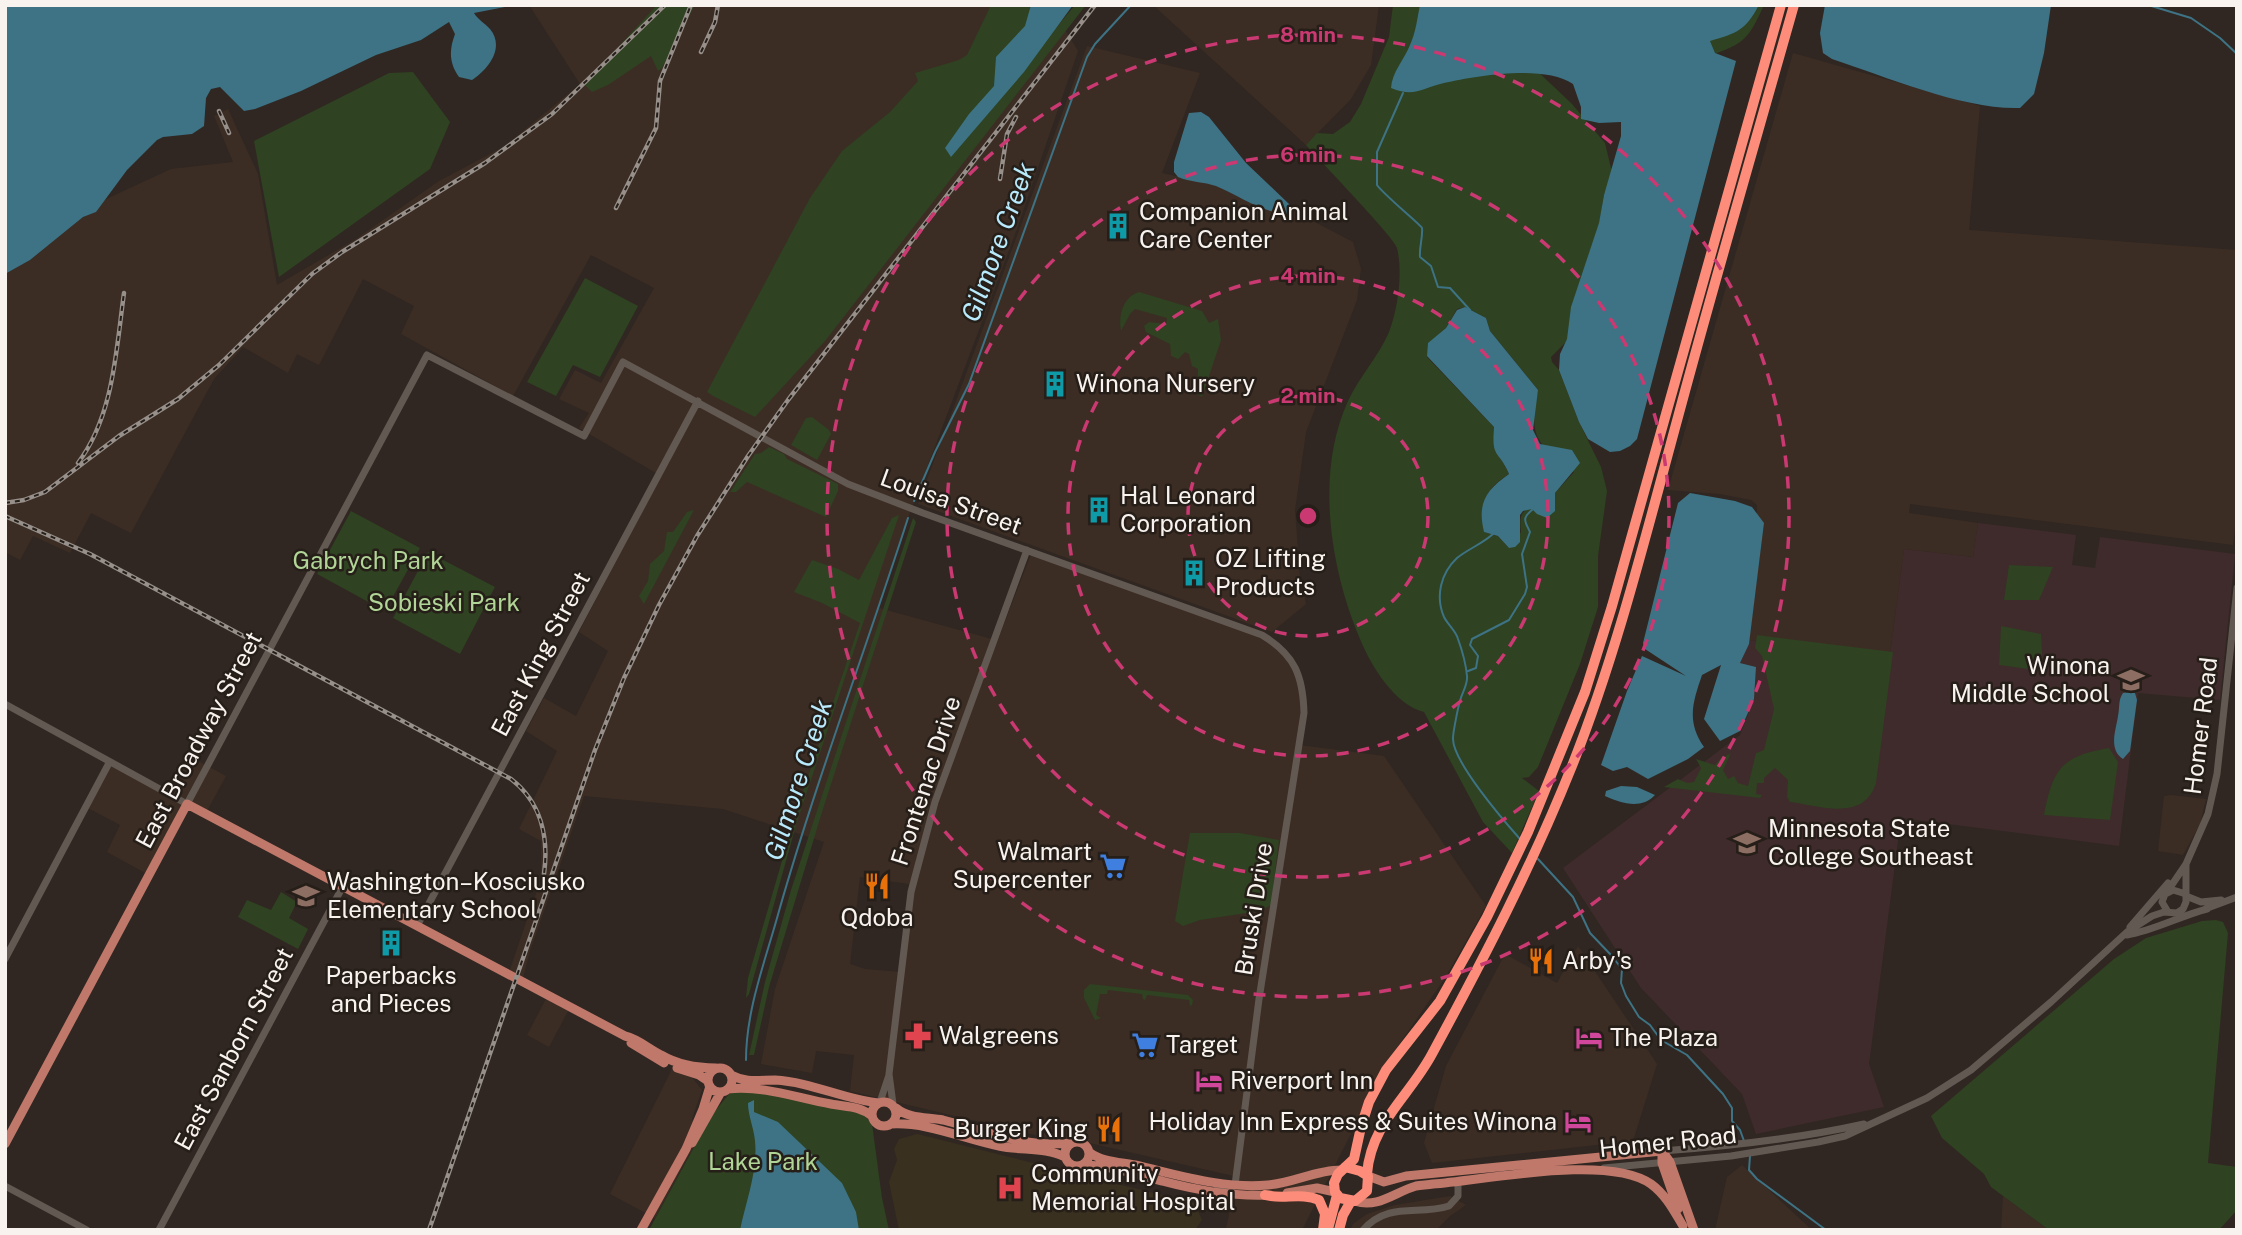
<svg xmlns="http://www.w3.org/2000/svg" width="2242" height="1235" viewBox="0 0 2242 1235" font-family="'Public Sans',sans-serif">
<rect width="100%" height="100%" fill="#302722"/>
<!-- built -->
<path fill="#3c2d24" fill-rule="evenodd" d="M529,5H1050L1078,51L1017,229L908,518L879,608L992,639L965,724L1032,552L1138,589L1279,645L1303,690L1299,745L1384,756L1486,906L1445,978L1389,1059L1302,1230H1224L1226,1228L1238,1177L1094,1144L1069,1139L1060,1141L850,1091L854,1055L816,1051L812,1073L761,1064L775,989L824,842L723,809L584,796L530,951L521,986L507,978L541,879V841L519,829L557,751L526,731L544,698L576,716L608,651L579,632L661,476L579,428L589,413L559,399L575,370L601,383L654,288L591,255L513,396L401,334L414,306L363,279L319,365L297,354L288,373L243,347L214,379L131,533L91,513L70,553L33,536L20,560L5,552V274L30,260L83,217L96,212L102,201L171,169L233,162L214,116L228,109L258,174L277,285L356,239L439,181L505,146L580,84ZM860,877L909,884L901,972L865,969L850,964Z
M1153,5H1379L1371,65L1351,99L1306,145Z
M1087,46L1200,73L1162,173L1260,195L1288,208L1353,242L1361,269L1357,300L1306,432L1295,510L1300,578L1306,604L1272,632L918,504Z
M1793,53L1980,106L1969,230L2237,250V509L2233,545L1910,504L1909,513L1978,523L1973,557L1904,549L1890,654L1749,640L1764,523L1757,516V505L1751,500L1720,494L1668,490Z
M187,755L226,776L207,811L187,800L147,874L107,852L120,825L84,806L109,760L169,791Z
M2171,795L2206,799L2200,824L2183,855L2158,851L2164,796Z
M1578,946L1657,1064L1633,1141L1432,1163L1424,1143L1446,1066L1505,954L1557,983Z
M546,999L568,1011L549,1047L527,1035Z
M672,1069L690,1075L702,1090L692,1119L699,1137L655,1218L610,1194Z
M1742,1165L1812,1230H1715L1727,1177Z
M1450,1196L1466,1205L1450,1216L1436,1230H1350L1353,1224L1367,1214L1395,1205Z
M2003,1196L2049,1230H2001Z"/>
<!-- education -->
<path fill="#3f2b2b" d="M1978,523L2076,535L2072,565L2095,568L2100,537L2235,554L2220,700L2138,693L2119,846L1901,818L1869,1064L1884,1107L1756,1134L1742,1094L1641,988L1563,868L1740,735L1754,699L1756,667L1740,663L1749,640L1890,654L1904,549L1973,557Z"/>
<!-- medical -->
<path fill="#39301f" d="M917,1134L1194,1203L1202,1220L1195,1230H899L889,1182L897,1160L894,1149L899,1139Z"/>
<!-- green -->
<path fill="#2f4221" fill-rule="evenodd" d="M657,5H695L662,68L658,71L651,56L608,85L592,92L584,84Z
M991,5H1049L997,99L1075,5H1086L825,341L755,417L713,396L707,392L810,198L842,151L890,112L918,81L915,73L959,60L967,55Z
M1393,5H1567L1533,67L1572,104L1605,143L1612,172L1604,195L1598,232L1589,254L1567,341L1551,357L1552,362L1559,370L1579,422L1601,467L1607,491L1598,556V607L1580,664L1538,767L1529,777L1522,778L1539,791L1512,853L1483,822L1424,712C1395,705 1371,666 1360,639C1330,568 1315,473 1348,401C1359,377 1379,356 1389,332C1398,308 1403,273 1397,248C1395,238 1318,159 1306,145L1317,133L1333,134L1350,122L1361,104L1389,37ZM1465,307L1486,318L1490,331L1538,390C1528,440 1537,442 1574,472L1555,493V508C1532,509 1517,502 1521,532L1509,548L1498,536L1484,532C1483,501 1482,492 1509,474C1501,456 1490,449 1494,427L1427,357L1429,343L1446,328L1457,309Z
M1653,5H1764C1748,40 1745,43 1709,56Z
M413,72L450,122L430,169L279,277L254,141L389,73Z
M585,278L638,306L600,377L573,365L556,396L527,382Z
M1139,292L1202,311L1209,323L1218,319L1221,340L1202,397L1195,393L1196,383H1198V369L1192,366L1189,354L1185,352L1178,359L1171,356L1170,344L1146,332L1144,326L1149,322L1166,324L1167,318L1135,309L1130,314L1121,331C1118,315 1123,297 1139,292Z
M812,417L829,430L831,434L817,460L791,445L806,418Z
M769,447L784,454L787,459L838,484V491L826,517L747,482L736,492H730L755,454L761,453Z
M694,510L644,604L639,596L648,581L650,564L664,551L667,532H673L687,512Z
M351,511L420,548L385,611L317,574Z
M899,515L796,825L749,994L746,998L748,978L797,809L860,623L822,603L794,592L812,560L838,569L859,580L892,518Z
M913,518L916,522L822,812L769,987L754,1055H749L765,982L791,890Z
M428,552L495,587L460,654L393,618Z
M2009,565L2053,567L2039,600H2004Z
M2001,626L2041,634L2043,671L1999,665Z
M1757,635L1893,652L1876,783C1864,822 1820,806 1790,802L1787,797L1788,780L1775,768L1764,778V783H1757L1756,794L1762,795L1760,798L1664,787L1678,779L1687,783L1694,782L1701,768L1696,759L1715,765L1720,759L1731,753L1723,770L1728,779L1734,776L1738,783L1748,786L1756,753L1764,750L1774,709L1762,656L1755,648Z
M2109,748L2118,762L2110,820L2044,815C2053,769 2061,756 2109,748Z
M1190,833H1240L1279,840L1271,905L1260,911L1200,920L1183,926L1175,921Z
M281,892L297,902L289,918L308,929L298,949L238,917L247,900L271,910Z
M2216,920L2223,922L2228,933L2208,1163L2237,1167V1210L2219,1230H2049L1991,1187L1984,1174L1942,1138L1931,1116L2114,959L2146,938L2202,921Z
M1090,984L1188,995L1193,1000L1192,1005L1190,1006L1189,1000L1147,995L1145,1000L1143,999L1142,994L1108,990L1107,994H1100L1096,1015L1101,1018L1095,1020L1084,998V990Z
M741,1091L760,1092L863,1114L872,1124L882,1198L889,1230H649L711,1116L729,1094Z"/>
<!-- water -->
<path fill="#3d7385" d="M5,5H515L474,13C478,20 485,23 490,29C505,47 489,69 472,80L459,77C449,63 449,50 455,34L449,22L421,40L376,55L301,91L255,109L244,111L220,87L211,89L206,98L204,126L192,134L163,137L157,140L127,170L96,212L83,217L30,260L5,274Z
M1031,5H1073L1024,72L951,157L945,148L969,114L994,86L996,57L1025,26Z
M1420,5H1759C1745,31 1737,33 1710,41L1715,53L1736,61L1637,439L1630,446L1620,451L1610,452L1588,439L1579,422L1559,370L1560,354L1567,339L1571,307L1599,223L1604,195L1621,136V122L1599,123L1581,119V107L1573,84C1544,64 1476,76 1444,83C1421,88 1415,98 1391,88C1392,72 1404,60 1410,45C1416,32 1417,19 1420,5Z
M1825,5H2051L2044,53L2034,94L2020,108C1964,110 1887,77 1832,59L1823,53L1820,33Z
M1201,112L1209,117L1246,163L1288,203L1293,208V214C1267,216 1240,196 1216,186C1204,182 1190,182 1178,177L1174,172V162L1188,116L1189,113Z
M1465,307L1486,318L1490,331L1538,390L1533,430L1540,444L1572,450L1580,463L1555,493V511L1547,518L1537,514L1532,509L1523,511L1520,515V542L1515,547L1509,548L1498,536L1484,532C1477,503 1486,490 1509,474C1499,450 1491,459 1494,427L1427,356L1428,343L1446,328L1457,310Z
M1690,493L1735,501L1752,507L1764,523L1749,644L1740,663L1756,667L1754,699L1740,731L1720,741L1704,719L1721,665L1702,675C1693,702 1686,721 1704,747L1688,759L1648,779L1627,767L1613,771L1601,765L1627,691L1642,656L1686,676L1645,649L1643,643L1678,503Z
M2129,692L2135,693L2137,700L2130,751L2123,759C2108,749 2116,730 2118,716C2120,707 2118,700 2123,693Z
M1621,786L1637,787L1655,795C1641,810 1621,803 1605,796L1606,791Z
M754,1100V1112L778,1122L842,1183L856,1212L859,1230H740C746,1201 758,1171 755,1141C754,1128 748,1116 748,1103Z"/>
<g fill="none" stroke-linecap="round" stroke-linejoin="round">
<!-- stream -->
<path stroke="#3d7385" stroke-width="2" d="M2148,5L2191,18L2220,38L2237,54
M1403,93L1377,152V185C1384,195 1421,225 1422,228C1423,237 1419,248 1420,257L1431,266L1438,287L1450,288L1470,310
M914,501L935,452L969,384L1087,57L1095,44L1131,5
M1493,534C1482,544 1468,549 1457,558C1441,573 1435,596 1444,617C1448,625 1456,631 1458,639C1462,650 1466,665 1467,676C1468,685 1462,692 1460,701C1458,707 1453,733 1453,738C1452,761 1504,821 1520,839
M1468,671L1476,668L1478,656L1470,645L1472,639L1509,620L1525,594L1527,587L1522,554L1530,532C1525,521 1521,519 1533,509
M1538,859L1573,897L1590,933L1611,955L1622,969L1621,983L1626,996L1639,1017L1650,1025L1661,1040L1687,1055L1723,1094L1732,1108V1121L1740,1130L1744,1141
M746,1060C746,1009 766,959 779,911C817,778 866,649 908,518
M1750,1156L1749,1170L1757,1179L1826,1230"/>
<!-- minor -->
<path stroke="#635953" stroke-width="7" d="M5,704L187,804L427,355L584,436L623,362L848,484L923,513L1262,635C1295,655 1303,676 1304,713L1259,999L1235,1185L1227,1189L1217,1188
M2167,892L2186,864L2208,814L2217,774L2237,588
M2186,896L2201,902L2221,900
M2205,909L2237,897
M2168,912L2162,902L2165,894L2173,890L2186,894
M418,924L698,401
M2130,927L2168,883
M2127,935C2155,930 2180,916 2207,909
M5,959L109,763
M880,1102L889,1075
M893,1104L889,1074L911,892L935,802L1027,550
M1662,1151C1730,1146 1797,1139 1864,1124
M1604,1168L1731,1156L1818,1142L1845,1136L1927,1098L1971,1070L2051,1002L2127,932L2152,916L2164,912L2177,913L2183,909L2186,902V864
M5,1186L87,1230
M159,1230L343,886
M1363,1230C1389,1201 1418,1216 1449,1206L1458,1196V1182"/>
<!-- major -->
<path stroke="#bf786a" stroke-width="9" d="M631,1043L664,1063
M708 1080a12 12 0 1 1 24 0a12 12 0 1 1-24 0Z
M677,1068L699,1075L708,1081
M731,1075C746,1083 759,1080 775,1080C811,1082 843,1099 879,1103
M728,1089C763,1085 797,1098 831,1104C846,1107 860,1106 872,1116
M872 1114a12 12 0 1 1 24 0a12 12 0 1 1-24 0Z
M896,1108C909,1119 927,1117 943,1120C986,1131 1025,1148 1071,1143
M891,1124C928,1122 964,1139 999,1146C1021,1151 1045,1147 1065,1157
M1065 1154a12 12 0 1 1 24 0a12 12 0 1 1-24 0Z
M692,1143L721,1092
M5,1144L187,804L625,1036C638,1039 649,1049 661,1055C678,1065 697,1068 716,1068
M1662,1151L1670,1162L1694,1230
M1089,1152C1102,1162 1119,1162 1135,1165C1179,1175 1222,1189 1268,1185C1293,1183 1316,1170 1341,1170
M1662,1152V1163L1678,1209
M1082,1165C1110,1165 1135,1175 1162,1181C1196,1190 1234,1197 1270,1195
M1368,1176L1384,1182L1406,1176L1662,1151
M1287,1193L1317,1188L1335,1192
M1355,1201C1377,1209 1395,1192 1416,1186C1421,1185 1427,1185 1433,1184C1486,1180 1608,1154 1651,1184C1666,1195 1674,1211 1683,1226
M641,1230L686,1149L703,1109L710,1086"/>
<!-- highway -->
<path stroke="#fd8d7a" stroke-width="10" d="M1345,1167L1360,1171L1368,1176L1367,1191L1355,1201L1340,1198L1335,1192L1334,1183L1338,1174L1354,1159L1361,1127L1369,1102L1386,1070L1440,1001L1487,917L1528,832L1585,692L1612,606L1781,5
M1367,1174C1371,1123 1409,1097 1432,1054C1483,960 1532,866 1572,766C1617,653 1646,534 1678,417C1715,279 1755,143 1794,5
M1265,1195C1283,1200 1301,1192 1319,1200L1325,1214L1323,1230
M1328,1229L1337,1195
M1339,1230L1343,1215L1351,1201"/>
<!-- rail casing -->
<g stroke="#968f8a" stroke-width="4.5">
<path id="rail" d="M701,52L715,22L718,5
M219,111L229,133
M1000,179L1007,134L1016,117
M616,208L656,128L660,81L691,5
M78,463C114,415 116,350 124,293
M5,503L24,500L45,492L119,436L178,399L219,365L312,274L342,252L485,163L552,114L665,5
M5,516L90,554L511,779C541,802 549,837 544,874
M429,1230L595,750L624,678L659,605L697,536L748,456L788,400L1095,5"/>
</g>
<!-- rail -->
<use href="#rail" stroke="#261e18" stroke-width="2" stroke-dasharray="5" stroke-linecap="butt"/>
</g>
<!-- distance rings -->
<g fill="none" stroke="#ca3971" stroke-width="3.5" stroke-dasharray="12 9">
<circle cx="1308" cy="516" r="120"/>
<circle cx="1308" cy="516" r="240"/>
<circle cx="1308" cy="516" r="361"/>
<circle cx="1308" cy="516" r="481"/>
</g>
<!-- icons -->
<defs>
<g id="building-bare" transform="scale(2.1)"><path d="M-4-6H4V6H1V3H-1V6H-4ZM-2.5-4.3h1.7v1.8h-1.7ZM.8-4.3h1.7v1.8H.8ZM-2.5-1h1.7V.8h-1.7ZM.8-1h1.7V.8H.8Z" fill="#0f9aa8" stroke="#261e18" stroke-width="2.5" paint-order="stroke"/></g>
<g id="school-bare" transform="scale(2.1)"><path d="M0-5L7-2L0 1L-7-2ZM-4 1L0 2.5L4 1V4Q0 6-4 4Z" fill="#8d6e63" stroke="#261e18" stroke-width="2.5" paint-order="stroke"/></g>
<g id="university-bare" transform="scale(2.1)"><path d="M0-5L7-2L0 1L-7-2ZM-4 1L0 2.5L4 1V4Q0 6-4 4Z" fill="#8d6e63" stroke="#261e18" stroke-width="2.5" paint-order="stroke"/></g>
<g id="supermarket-bare" transform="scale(2.1)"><path d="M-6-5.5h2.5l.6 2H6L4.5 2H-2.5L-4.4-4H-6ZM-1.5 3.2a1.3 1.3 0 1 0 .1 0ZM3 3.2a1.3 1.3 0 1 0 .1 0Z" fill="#3f7fe0" stroke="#261e18" stroke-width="2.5" paint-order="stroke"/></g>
<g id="restaurant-bare" transform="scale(2.1)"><path d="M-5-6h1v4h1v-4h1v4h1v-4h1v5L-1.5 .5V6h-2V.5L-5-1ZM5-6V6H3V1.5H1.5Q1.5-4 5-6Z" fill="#e8710a" stroke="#261e18" stroke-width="2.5" paint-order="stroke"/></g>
<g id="pharmacy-bare" transform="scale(2.1)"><path d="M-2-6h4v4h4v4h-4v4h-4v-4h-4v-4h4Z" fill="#e0444e" stroke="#261e18" stroke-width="2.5" paint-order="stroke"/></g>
<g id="hotel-bare" transform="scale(2.1)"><path d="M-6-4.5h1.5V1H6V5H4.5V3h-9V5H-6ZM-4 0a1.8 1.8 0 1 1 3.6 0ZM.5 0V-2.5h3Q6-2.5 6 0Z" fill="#d1479c" stroke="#261e18" stroke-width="2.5" paint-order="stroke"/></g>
<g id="hospital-bare" transform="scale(2.1)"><path d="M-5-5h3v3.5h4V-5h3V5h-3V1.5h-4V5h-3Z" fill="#e0444e" stroke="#261e18" stroke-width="2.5" paint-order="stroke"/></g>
</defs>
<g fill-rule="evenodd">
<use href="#building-bare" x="1118" y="226"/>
<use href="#building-bare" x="1055" y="384"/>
<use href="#building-bare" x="1099" y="510"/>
<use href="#building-bare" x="1194" y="573"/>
<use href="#school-bare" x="2131" y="680"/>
<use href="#university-bare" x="1747" y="843"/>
<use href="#supermarket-bare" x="1113" y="866"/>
<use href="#restaurant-bare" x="877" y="886"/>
<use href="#school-bare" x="306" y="896"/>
<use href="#building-bare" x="391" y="943"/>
<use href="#restaurant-bare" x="1541" y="961"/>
<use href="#pharmacy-bare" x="918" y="1036"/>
<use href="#hotel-bare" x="1589" y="1038"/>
<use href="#supermarket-bare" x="1145" y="1045"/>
<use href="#hotel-bare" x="1209" y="1081"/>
<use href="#hotel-bare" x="1578" y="1122"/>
<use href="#restaurant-bare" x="1109" y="1129"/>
<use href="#hospital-bare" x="1010" y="1188"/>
</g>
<g text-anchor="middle" stroke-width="5" stroke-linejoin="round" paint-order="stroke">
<!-- poi labels -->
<g font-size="24" fill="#f9f3ef" stroke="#261e18" text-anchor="start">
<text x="1139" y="220">Companion Animal<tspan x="1139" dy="28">Care Center</tspan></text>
<text x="1076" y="392">Winona Nursery</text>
<text x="1120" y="504">Hal Leonard<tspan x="1120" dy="28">Corporation</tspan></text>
<text x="1215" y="567">OZ Lifting<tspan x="1215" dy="28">Products</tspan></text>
<text x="2110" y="674" text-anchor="end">Winona<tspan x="2110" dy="28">Middle School</tspan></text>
<text x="1768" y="837">Minnesota State<tspan x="1768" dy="28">College Southeast</tspan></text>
<text x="1092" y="860" text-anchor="end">Walmart<tspan x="1092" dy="28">Supercenter</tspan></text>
<text x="327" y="890">Washington–Kosciusko<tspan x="327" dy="28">Elementary School</tspan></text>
<text x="877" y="926" text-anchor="middle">Qdoba</text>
<text x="1562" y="969">Arby's</text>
<text x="391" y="984" text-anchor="middle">Paperbacks<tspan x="391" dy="28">and Pieces</tspan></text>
<text x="939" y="1044">Walgreens</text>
<text x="1610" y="1046">The Plaza</text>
<text x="1166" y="1053">Target</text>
<text x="1230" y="1089">Riverport Inn</text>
<text x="1557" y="1130" text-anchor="end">Holiday Inn Express &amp; Suites Winona</text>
<text x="1088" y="1137" text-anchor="end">Burger King</text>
<text x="1031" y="1182">Community<tspan x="1031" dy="28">Memorial Hospital</tspan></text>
</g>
<!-- street labels -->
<g font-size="24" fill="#f9f3ef" stroke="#261e18">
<text transform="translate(951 502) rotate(20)" y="8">Louisa Street</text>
<text transform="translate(541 654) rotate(-62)" y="8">East King Street</text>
<text transform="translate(2201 726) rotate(-83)" y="8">Homer Road</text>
<text transform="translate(199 740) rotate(-62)" y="8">East Broadway Street</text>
<text transform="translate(926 781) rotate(-72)" y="8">Frontenac Drive</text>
<text transform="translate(1254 909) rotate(-81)" y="8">Bruski Drive</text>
<text transform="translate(234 1049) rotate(-62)" y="8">East Sanborn Street</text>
<text transform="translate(1668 1142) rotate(-6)" y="8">Homer Road</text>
</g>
<!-- park labels -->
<g font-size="24" fill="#b0d596" stroke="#261e18">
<text x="368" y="569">Gabrych Park</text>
<text x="444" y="611">Sobieski Park</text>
<text x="763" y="1170">Lake Park</text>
</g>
<!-- water labels -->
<g font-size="26" font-style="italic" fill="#b8eafc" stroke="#261e18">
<text transform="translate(998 242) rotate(-70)" y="9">Gilmore Creek</text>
<text transform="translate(798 780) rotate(-72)" y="9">Gilmore Creek</text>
</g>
</g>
<circle cx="1308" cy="516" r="10" fill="#ca3971" stroke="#261e18" stroke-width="3.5"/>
<g font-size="21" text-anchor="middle" font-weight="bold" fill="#ca3971" stroke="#261e18" stroke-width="5" stroke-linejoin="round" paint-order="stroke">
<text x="1308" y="42">8 min</text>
<text x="1308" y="162">6 min</text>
<text x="1308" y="283">4 min</text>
<text x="1308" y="403">2 min</text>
</g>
<!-- border -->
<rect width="2242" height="1235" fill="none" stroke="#f9f3ef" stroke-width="14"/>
</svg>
